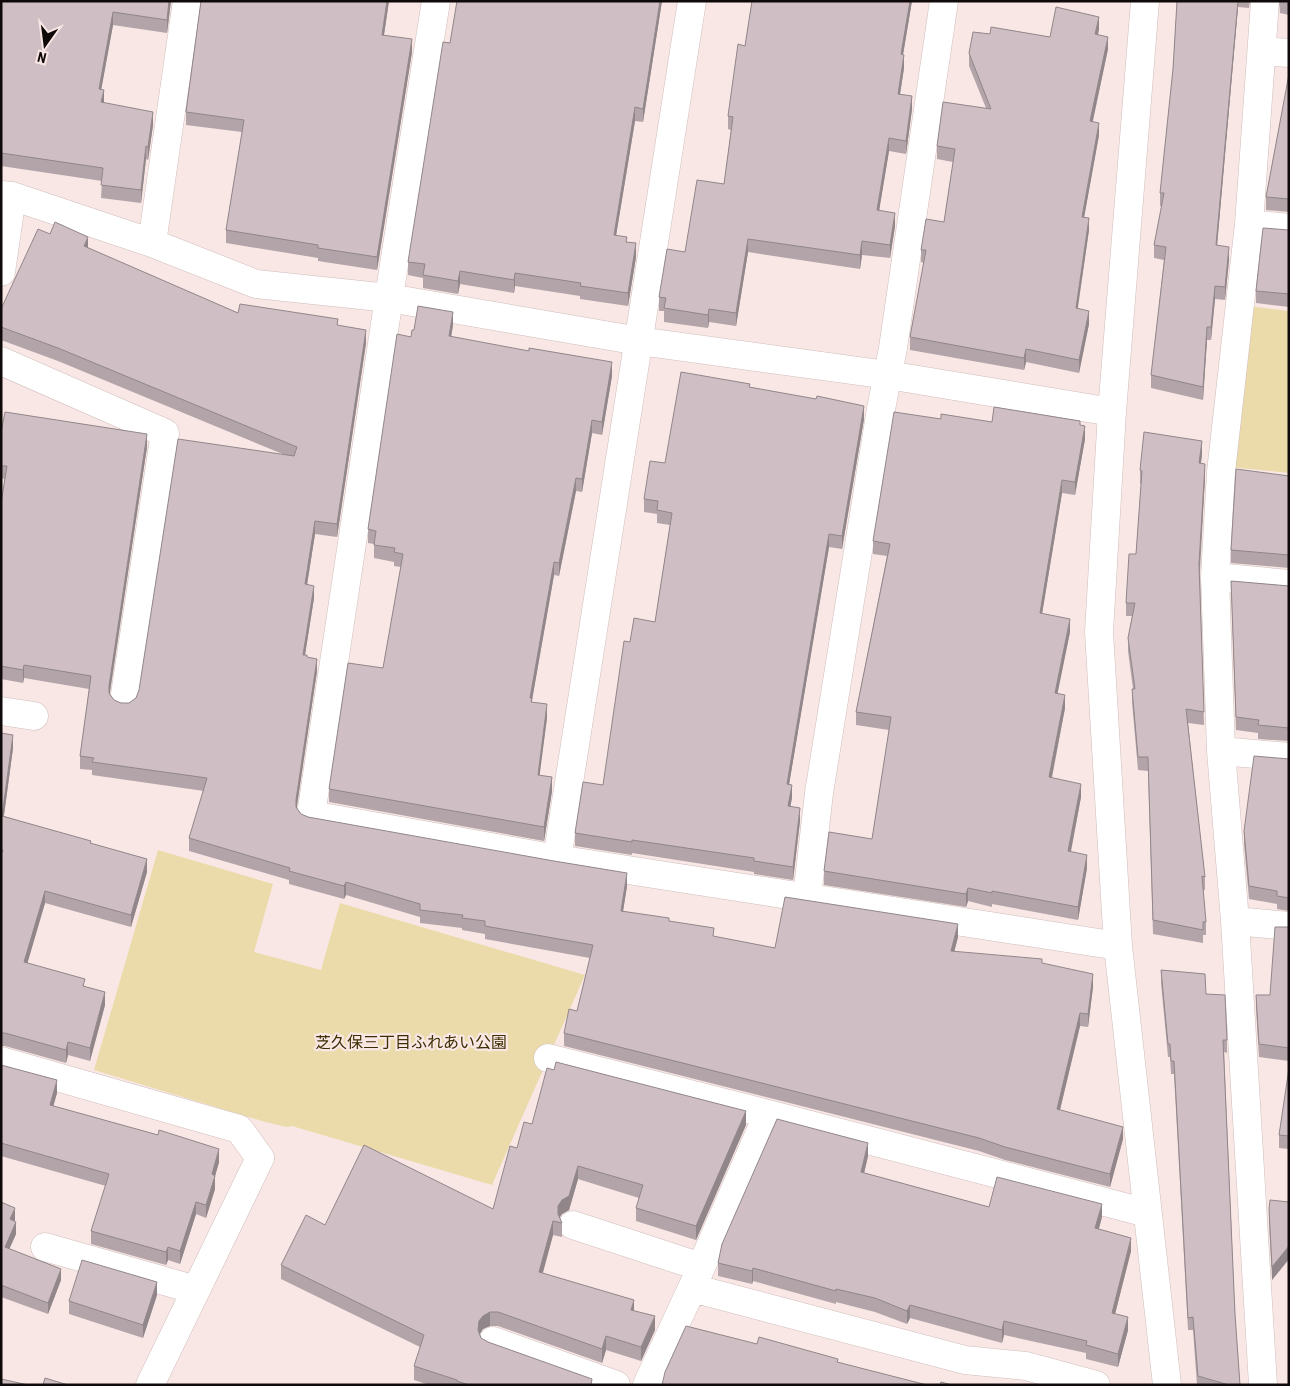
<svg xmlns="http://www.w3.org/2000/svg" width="1290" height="1386" viewBox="0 0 1290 1386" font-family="'Roboto Condensed','Noto Sans JP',sans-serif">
<rect width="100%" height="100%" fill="#f9e7e5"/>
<!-- green -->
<path fill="#ecdbaa" d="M1248,306L1289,311V473L1230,467Z
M158,850L273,884L254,952L321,970L340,903L585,975L492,1185L292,1126L286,1127L262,1121L94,1070Z"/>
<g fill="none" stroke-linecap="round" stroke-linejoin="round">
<!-- minor casing -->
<g stroke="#d0bebc" stroke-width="29">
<path id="minor" d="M436,1L393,271L311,815L557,859L1118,946
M1145,1L1112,412L1099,632L1118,946L1167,1385
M1262,51L1289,53
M1,195L12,196L152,243L256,284L389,298L639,341L888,375L1112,412
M1249,224L1289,228
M152,243L187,1
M1,272L12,196
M1,361L165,433L124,701
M1215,577L1289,584
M1,711L34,716
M1221,751L1289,757
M557,859L692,1
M807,897L819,793L881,409L893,348L944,1
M1235,921L1289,926
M548,1058L768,1114
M1,1061L239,1129L260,1158L150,1385
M573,1225L701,1267
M45,1247L196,1290
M692,1288L768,1114L1147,1213
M493,1341L616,1385
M647,1385L692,1288L965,1360L1026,1366L1096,1385
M1263,1385L1235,921L1221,751L1215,577L1221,472L1249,224L1265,1"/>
</g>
<!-- minor -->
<use href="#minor" stroke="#fff" stroke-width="28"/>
</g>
<!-- wall -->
<path fill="#b2a4a9" d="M1,1H171L167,33L113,25L101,89L104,103L153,125L148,160L146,159L141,203L101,198L102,181L1,166Z
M201,1H389L384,35L412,52L377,270L318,261V258L226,243V230L242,132L186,125V112Z
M662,1L643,122L635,121L616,235L627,242L636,257L628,306L580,299V296L515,286L514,293L460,284L458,294L423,288V278L408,275V262L450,43Z
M752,1H912L903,54L904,68L900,94L912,109L906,154L889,151L879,211L895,226L890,258L862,255L860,269L748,252L736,326L709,322L708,328L664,322V311H659V297L724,184L731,130L728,129V116L745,46Z
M1177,1H1250L1249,8L1238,7L1217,245L1229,260L1225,300L1215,299L1211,340H1207L1203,400L1151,388V375L1164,260L1154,258V245L1162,206H1160V193L1173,69Z
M1279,1H1289V15L1280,13Z
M1099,29L1098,35L1108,49L1093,121L1099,135L1084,217L1089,230L1077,309L1089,324L1079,373L1026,362L1024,370L910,350V337L924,263L921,262V250L944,222L953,162L937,159V146L986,108L969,66V53L1050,37Z
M1289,74V212L1266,210V197Z
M1289,230V307L1256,303V291Z
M50,234L88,248L238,313L338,326L366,343L337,537L315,534L307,585L314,598L305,655L317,671L296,807L301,814L308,817L627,886L623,911L669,921L714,937L775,948L958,937L954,952L1042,963L1093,987L1088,1027L1080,1026L1060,1110L1123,1139L1110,1187L1005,1160L979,1151L564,1046V1033L577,1011L590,958L485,939V934L462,930V928L420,923V917L346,895L344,899L289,884V880L189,851V838L204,791L92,775V770L80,769V756L89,689L24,678L23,683L1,679V503L5,479L1,478V432L147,447L109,693L114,700L121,703H129L136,698L285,455L58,361L1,340V309Z
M453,325L451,337L612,376L602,435L592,433L582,492L576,491L559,576L554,575L532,700V702L547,718L539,775L552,791L544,841L329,802V789L383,668L401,567L394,566V562L374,558V544L368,543V529L414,330Z
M750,387L864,419L842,549L829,547L789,784L792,798L790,806L800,821L793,880L754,874V872L632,853V855L575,846V833L603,785L630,642L655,622L670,525L657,523V514L644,512V499L665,463Z
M941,419L992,422L1080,425L1085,439L1075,495L1062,493L1042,614L1070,632L1057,694L1065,708L1052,778L1081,797L1071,852L1087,868L1078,920L992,904V907L968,901L966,907L824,885V871L872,839L889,730L856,725V712L887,556L873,554V541Z
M1202,455L1201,463L1205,477L1200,572L1204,725L1188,723L1205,877V890H1203L1206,922V935H1203V943L1153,934L1148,771L1138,770L1132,702V689H1133L1128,651V638L1132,616H1126V603L1136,554L1141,484H1140V470Z
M1289,476V568L1231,563V550Z
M1231,581L1289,586V741L1258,739V733L1236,730Z
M1,733L13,748L4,816L91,843L147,872L131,927L45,903L27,963L85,986L105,1005L90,1061L68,1055L66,1063L5,1046H1Z
M1289,759V911L1277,909V904L1249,899L1244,844V831Z
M1289,927V1061L1259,1057L1256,1008V995H1270Z
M1161,970L1206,994L1227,1040V1053L1224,1052L1235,1314L1240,1385H1197L1193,1330H1188L1174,1074H1171L1170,1057H1168L1161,983Z
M1,1065L57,1093L53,1106L219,1162L215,1176V1189L206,1218L196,1214L180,1264L168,1260L166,1265L91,1244V1231L106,1186L1,1156Z
M1289,1068V1149L1279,1148V1135Z
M532,1124L746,1125L696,1240L636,1221V1208L639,1198L578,1179L569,1210L562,1214L559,1218L562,1223V1237L553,1235L543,1273L634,1311L655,1330L641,1361L606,1350L602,1363L498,1326H490L483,1329L480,1334L481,1338L488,1342L592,1385H429L414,1380V1366L420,1347L281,1279V1265L325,1225L493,1209L517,1148Z
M868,1156L864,1173L989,1207L1102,1217L1099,1229L1131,1251L1115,1314L1128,1330L1118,1367L1086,1359V1353L1004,1335L1002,1343L910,1318L907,1324L875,1312L836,1302V1304L753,1281L752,1284L718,1276V1263Z
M1,1202L15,1220L14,1221L16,1234L9,1249L61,1280L48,1314L1,1297Z
M1289,1202V1259L1272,1280L1269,1222V1209Z
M157,1295L143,1338L69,1314V1301Z"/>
<!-- shaded-wall -->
<path fill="#918689" d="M169,1H171L167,33V20Z
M387,1H389L382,48V35Z
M660,1H662L643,122V109Z
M910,1H912L901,67V54Z
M1238,1V7L1216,258V245Z
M113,12V25L99,102V89Z
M1099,17V29L1095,47V34Z
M1108,37V49L1090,133V121Z
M412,39V52L377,270V257Z
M904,55V68L898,107V94Z
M104,90V103L101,102Z
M912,96V109L906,154V141Z
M635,107V121L614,248V235Z
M153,112V125L148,160V147Z
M1099,123V135L1082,229V217Z
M889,138V151L877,223V210Z
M146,146V159L141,203V190Z
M895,213V226L890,258V245Z
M1089,218V230L1076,321V308Z
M88,237V250L84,246Z
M748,239V252L736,326V313Z
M862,241V255L860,269V255Z
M636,243V257L628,306V293Z
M1229,247V260L1225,300V287Z
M460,271V284L458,294V281Z
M515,273V286L514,293V280Z
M1215,286V299L1211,340V327Z
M709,309V322L708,328V315Z
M1089,311V324L1079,373V360Z
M453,312V325L449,350V336Z
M1207,327V340L1203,400V387Z
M366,330V343L337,537V524Z
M1026,349V362L1024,370V358Z
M612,362V376L602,435V422Z
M864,406V419L842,549V536Z
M592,420V433L582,492V479Z
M1085,426V439L1075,495V482Z
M147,434V447L109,699V686Z
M1202,441V455L1199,476V463Z
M1205,464V477L1199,577V564Z
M576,478V491L559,576V563Z
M1062,480V493L1040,626V613Z
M315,521V534L305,597V584Z
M829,534V547L787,797V784Z
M554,562V575L532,700V712L530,698Z
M314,586V598L303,667V655Z
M1070,619V632L1055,706V693Z
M317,659V671L296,813V800Z
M24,665V678L23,683V670Z
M1065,695V708L1049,790V777Z
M547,704V718L538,788V775Z
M13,735V748L2,829V816Z
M552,777V791L544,841V827Z
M1081,784V797L1068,865V851Z
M792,785V798L788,819V806Z
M800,808V821L793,880V867Z
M1087,855V868L1078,920V907Z
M147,859V872L131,927V915Z
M627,873V886L621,924V911Z
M346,882V895L344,899V886Z
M968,888V901L966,907V894Z
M45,891V903L24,975V962Z
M958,924V937L951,964V951Z
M1093,974V987L1088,1027V1014Z
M105,992V1005L90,1061V1048Z
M1080,1013V1026L1057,1122V1109Z
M68,1042V1055L66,1063V1050Z
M57,1080V1093L50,1118V1105Z
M746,1111V1125L696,1240V1226Z
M1123,1127V1139L1110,1187V1174Z
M868,1143V1156L861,1186V1172Z
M219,1149V1162L212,1187V1174Z
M578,1166V1179L569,1210L562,1214L558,1220V1206Z
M215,1176V1189L206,1218V1205Z
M196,1202V1214L180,1264V1251Z
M1102,1204V1217L1095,1241V1228Z
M15,1208V1220L10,1231V1219Z
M553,1221V1235L539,1286V1272Z
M16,1222V1234L5,1259V1247Z
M1131,1238V1251L1112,1326V1313Z
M1289,1246V1259L1272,1280V1267Z
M168,1247V1260L166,1265V1252Z
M753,1268V1281L752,1284V1271Z
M61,1269V1280L48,1314V1303Z
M157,1282V1295L143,1338V1325Z
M634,1300V1313L631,1310Z
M910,1305V1318L907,1324V1311Z
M490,1312V1326L483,1329L479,1335L478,1330L479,1321L483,1316Z
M655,1316V1330L641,1361V1347Z
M1128,1317V1330L1118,1367V1354Z
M1004,1321V1335L1002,1343V1330Z
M606,1336V1350L602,1363V1349Z"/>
<!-- building -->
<path fill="#cfbfc4" stroke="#918689" d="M1,1H169L167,20L113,12L99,89L104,90L101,102L153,112L148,147L146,146L141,190L101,185L103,168L1,153Z
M201,1H387L382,35L412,39L377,257L318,248V245L226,230L244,120L186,112Z
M457,1H660L643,109L635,107L614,235L627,237L626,242L636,243L628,293L580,286L581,283L515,273L514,280L460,271L458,281L423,275L425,264L408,262L443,42L450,43Z
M752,1H910L901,54L904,55L898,94L912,96L906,141L889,138L877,210L895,213L890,245L862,241L860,255L748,239L736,313L709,309L708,315L664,308L666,298L659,297L667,249L685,252L697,180L724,184L733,117L728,116L738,44L745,46Z
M1177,1H1238L1216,245L1229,247L1225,287L1215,286L1211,327H1207L1203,387L1151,375L1166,247L1154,245L1164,193H1160L1173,69Z
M1056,7L1099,17L1095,34L1108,37L1090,121L1099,123L1082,217L1089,218L1076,308L1089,311L1079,360L1026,349L1024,358L910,337L926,250H921L926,219L944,222L955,149L937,146L943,102L991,109L969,53L973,32L990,34L991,27L1050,37Z
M1289,74V199L1266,197Z
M55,222L88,237L84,246L238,313L240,304L338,319L337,325L366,330L337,524L315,521L305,584L314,586L303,655H307V657L317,659L296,800V807L301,814L308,817L554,861L627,873L621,911L669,918V921L714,928L713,936L775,948L785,897L958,924L951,951L1042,959V963L1093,974L1088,1014L1080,1013L1057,1109L1123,1127L1110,1174L1005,1147L979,1138L564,1033L569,1009L577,1011L593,945L485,926V921L462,918L463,915L420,910V904L346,882L344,886L289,871L290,868L189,838L207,778L92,762L94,758L80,756L91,676L24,665L23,670L1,666V503L7,466H1V432L5,412L147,434L109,686V693L114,700L121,703H129L136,698L139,690L178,439L294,456L297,447L58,348L1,327V309L38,229L50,234Z
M1263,228L1289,230V294L1256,291Z
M418,306L453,312L449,336L529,351V348L612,362L602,422L592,420L582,479L576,478L559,563L554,562L530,698H532L531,702L547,704L538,775L552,777L544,827L329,789L348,663L383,668L403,554L394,552L395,548L374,545L376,531L368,529L397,334L411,337L412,330H414Z
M681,372L750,384L749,387L816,399L817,396L864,406L842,536L829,534L787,784L792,785L788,806L800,808L793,867L754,861V858L632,840V842L575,833L583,782L603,785L624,641L630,642L634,618L655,622L672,513L657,510L658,501L644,499L650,461L665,463Z
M994,407L1080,421V425L1085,426L1075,482L1062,480L1040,613L1070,619L1055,693L1065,695L1049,777L1081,784L1068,851L1087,855L1078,907L992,891V893L968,888L966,894L824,871L829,832L872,839L891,717L856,712L890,544L873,541L894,412L941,419V414L992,422Z
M1144,432L1202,441L1199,463L1205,464L1199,564L1204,712L1186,709L1205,877L1202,876L1206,922H1203V930L1153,920L1148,757H1138L1132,689H1135L1128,638L1135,603H1126L1129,554H1136L1142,471L1140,470Z
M1236,469L1289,476V555L1231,550Z
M1231,581L1289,586V728L1258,725L1259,720L1236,717Z
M1,733L13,735L2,816L91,841L90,843L147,859L131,915L45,891L24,962L85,979L83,986L105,992L90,1048L68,1042L66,1050L5,1033H1V854L3,850L1,849Z
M1254,756L1289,759V898L1277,896V891L1249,886L1244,831Z
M1275,927H1289V1048L1259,1044L1256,995H1270Z
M1161,970L1205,974L1206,994L1225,995L1227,1040H1223L1235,1314L1240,1385H1229L1198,1376L1193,1317L1188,1318L1174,1061H1171L1170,1044H1168Z
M556,1062L746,1111L696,1226L636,1208L643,1185L578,1166L569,1196L562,1200L558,1206V1214L562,1223L553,1221L539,1272L634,1300L631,1310L655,1316L641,1347L606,1336L602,1349L498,1312H490L483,1316L479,1321L478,1330L481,1338L488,1342L592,1379L591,1385H469L457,1381V1380L414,1366L424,1335L281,1265L306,1215L325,1225L364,1145L493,1209L510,1146L517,1148L524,1122L532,1124L547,1068L554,1070Z
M1,1065L57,1080L50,1105L158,1135L159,1130L219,1149L212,1174L215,1176L206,1205L196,1202L180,1251L168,1247L166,1252L91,1231L109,1174L1,1143Z
M1289,1068V1136L1279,1135Z
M777,1119L868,1143L861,1172L989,1207L997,1177L1102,1204L1095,1228L1131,1238L1112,1313L1128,1317L1118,1354L1086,1345L1087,1341L1004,1321L1002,1330L910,1305L907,1311L875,1298L836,1289V1291L753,1268L752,1271L718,1263L722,1244Z
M1270,1200L1289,1202V1246L1272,1267L1269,1209Z
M1,1202L15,1208L10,1219L16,1222L5,1247L61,1269L48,1303L1,1285Z
M82,1260L157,1282L143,1325L69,1301Z
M686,1326L757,1344L759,1337L838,1359L837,1362L927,1385H662L665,1372Z
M45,1378L68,1385H43Z
M1,1379L28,1385H1Z
M941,1382L952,1385H940Z"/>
<g text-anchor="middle" stroke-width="4.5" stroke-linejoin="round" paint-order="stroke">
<!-- park labels -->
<g font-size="16" fill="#3c2e00" stroke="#f9e7e5">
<text x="411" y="1048">芝久保三丁目ふれあい公園</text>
</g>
</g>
<!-- border -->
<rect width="1290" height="1386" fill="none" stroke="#0f0a09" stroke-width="5"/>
<!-- north arrow -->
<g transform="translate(45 45) rotate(194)" stroke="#f9e7e5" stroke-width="4" paint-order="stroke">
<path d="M0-4L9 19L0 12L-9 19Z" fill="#0f0a09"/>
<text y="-8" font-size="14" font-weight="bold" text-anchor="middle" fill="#0f0a09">N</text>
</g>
</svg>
